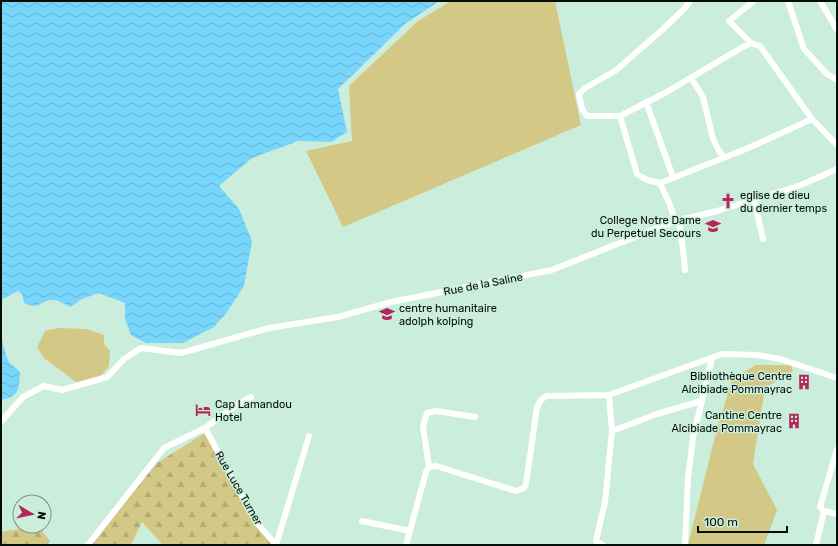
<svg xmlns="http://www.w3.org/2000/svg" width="838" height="546" viewBox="0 0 838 546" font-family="Rubik,sans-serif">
<defs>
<pattern id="forest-firs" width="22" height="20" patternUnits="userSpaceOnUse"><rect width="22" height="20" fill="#d4c887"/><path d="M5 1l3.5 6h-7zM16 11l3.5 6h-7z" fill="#b4ab73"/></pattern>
<pattern id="water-waves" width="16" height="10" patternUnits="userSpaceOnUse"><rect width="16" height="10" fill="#78d5fb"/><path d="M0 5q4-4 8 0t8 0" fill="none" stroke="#66b6d6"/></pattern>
</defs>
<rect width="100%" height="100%" fill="#caeedb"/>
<!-- green -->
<path fill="#d4c887" d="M451,1H555L581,125L343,227L306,151L352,141L349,86L418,21Z
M59,328L86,329L104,335V344L110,351L109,366L99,378L76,382L44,358L37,347L45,331Z
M756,365H791L793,371L765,388L753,464L777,510L764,545H688L713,444L732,379Z"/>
<!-- forest -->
<path fill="url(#forest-firs)" d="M205,433L272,545H163L142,522L131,545H90L157,463Z
M38,526L50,541L47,545H1V532Z"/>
<!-- water -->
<path fill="url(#water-waves)" d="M1,1H439L405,24L338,89L347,132L331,142L298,141L252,158L219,186L239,209L252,241L244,286L227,312L214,327L183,343H146L131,335L125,319V303L99,293L82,299L70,307C66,305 60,301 55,300C40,299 40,311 24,303L22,294L18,291L1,300Z
M1,338L8,361L20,372C19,387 20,397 1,400Z"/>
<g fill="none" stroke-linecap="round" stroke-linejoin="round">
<!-- minor -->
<path stroke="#fff" stroke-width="6" d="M690,1L685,8L662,30L615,71L585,88L579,94L582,109L587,116H620L665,93L741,48L751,43L760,46L812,119L837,145
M788,1L804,49L827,74L837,80
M820,1L837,30
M751,43L729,21L754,1
M691,78L703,97L713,139L719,151L724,157
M646,102L673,177
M620,116L637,174L647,180L660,183L746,149L812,119
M660,183L670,205L675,221
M754,200L763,239
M679,220L684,258L685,270
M609,395L612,431
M1,422L23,397L44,386L62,390L107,377L124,359L141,348L181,353L269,328L338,317L391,302L552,270L675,221L717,211L801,185L837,169
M205,428L256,522L276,545
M837,449L820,507L824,511L837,514
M429,467L423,426L427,413L436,411L475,417
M362,521L410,531
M88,545L164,448L205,428L241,402L251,397
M276,545L309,436
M406,545L426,472L429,467L436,466L516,491L524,488L526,484L537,407L541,400L546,396L609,395L722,354L757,355L780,359L837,378
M603,545L596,541L605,502L612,431L657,414L701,401
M685,545L688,478L693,438L712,358
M816,545L824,511"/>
</g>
<!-- icons -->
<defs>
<g id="church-bare" transform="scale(1.2)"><path d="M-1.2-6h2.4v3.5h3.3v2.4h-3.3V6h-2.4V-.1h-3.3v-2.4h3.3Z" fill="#b4275d" stroke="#caeedb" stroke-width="2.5" paint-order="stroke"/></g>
<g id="school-bare" transform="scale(1.2)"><path d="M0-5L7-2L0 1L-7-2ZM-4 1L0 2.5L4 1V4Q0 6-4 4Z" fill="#b4275d" stroke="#caeedb" stroke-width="2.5" paint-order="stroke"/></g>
<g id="university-bare" transform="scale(1.2)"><path d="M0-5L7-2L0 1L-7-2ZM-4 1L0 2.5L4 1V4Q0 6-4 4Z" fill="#b4275d" stroke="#caeedb" stroke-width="2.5" paint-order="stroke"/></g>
<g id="building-bare" transform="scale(1.2)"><path d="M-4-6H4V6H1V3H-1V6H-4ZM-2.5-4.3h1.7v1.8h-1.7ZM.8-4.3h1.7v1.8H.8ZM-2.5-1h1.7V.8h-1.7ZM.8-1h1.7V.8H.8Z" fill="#b4275d" stroke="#caeedb" stroke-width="2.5" paint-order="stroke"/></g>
<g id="hotel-bare" transform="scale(1.2)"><path d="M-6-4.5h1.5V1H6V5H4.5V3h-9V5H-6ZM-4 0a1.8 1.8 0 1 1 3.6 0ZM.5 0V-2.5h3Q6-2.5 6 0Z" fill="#b4275d" stroke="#caeedb" stroke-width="2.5" paint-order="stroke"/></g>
</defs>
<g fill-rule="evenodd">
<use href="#church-bare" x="728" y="201"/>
<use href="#school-bare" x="713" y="226"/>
<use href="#university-bare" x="387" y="314"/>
<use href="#building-bare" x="804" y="382"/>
<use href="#hotel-bare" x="203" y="410"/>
<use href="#building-bare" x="794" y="421"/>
</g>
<g text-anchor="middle" stroke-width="3" stroke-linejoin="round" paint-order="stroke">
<!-- poi labels -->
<g font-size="11" fill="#030e09" stroke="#caeedb" text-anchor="start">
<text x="740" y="199">eglise de dieu<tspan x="740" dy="13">du dernier temps</tspan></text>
<text x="701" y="224" text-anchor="end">College Notre Dame<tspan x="701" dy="13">du Perpetuel Secours</tspan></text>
<text x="399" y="312">centre humanitaire<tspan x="399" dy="13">adolph kolping</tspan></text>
<text x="792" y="380" text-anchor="end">Bibliothèque Centre<tspan x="792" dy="13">Alcibiade Pommayrac</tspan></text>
<text x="215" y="408">Cap Lamandou<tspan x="215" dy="13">Hotel</tspan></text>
<text x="782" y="419" text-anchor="end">Cantine Centre<tspan x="782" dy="13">Alcibiade Pommayrac</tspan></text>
</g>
<!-- street labels -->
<g font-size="11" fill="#030e09" stroke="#caeedb">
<text transform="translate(483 284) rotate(-11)" y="4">Rue de la Saline</text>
<text transform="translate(239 488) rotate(60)" y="4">Rue Luce Turner</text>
</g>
</g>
<!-- border -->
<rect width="838" height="546" fill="none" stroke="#030e09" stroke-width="4"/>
<!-- north arrow -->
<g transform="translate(32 514) rotate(99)"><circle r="19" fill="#caeedb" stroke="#7a9487"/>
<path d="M0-3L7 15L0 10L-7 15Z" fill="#b4275d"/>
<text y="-6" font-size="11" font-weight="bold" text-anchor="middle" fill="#030e09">N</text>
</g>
<!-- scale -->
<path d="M698 526v6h89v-6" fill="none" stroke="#030e09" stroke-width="2"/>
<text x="704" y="526" font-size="12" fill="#030e09" stroke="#caeedb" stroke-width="3" paint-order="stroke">100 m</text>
</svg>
